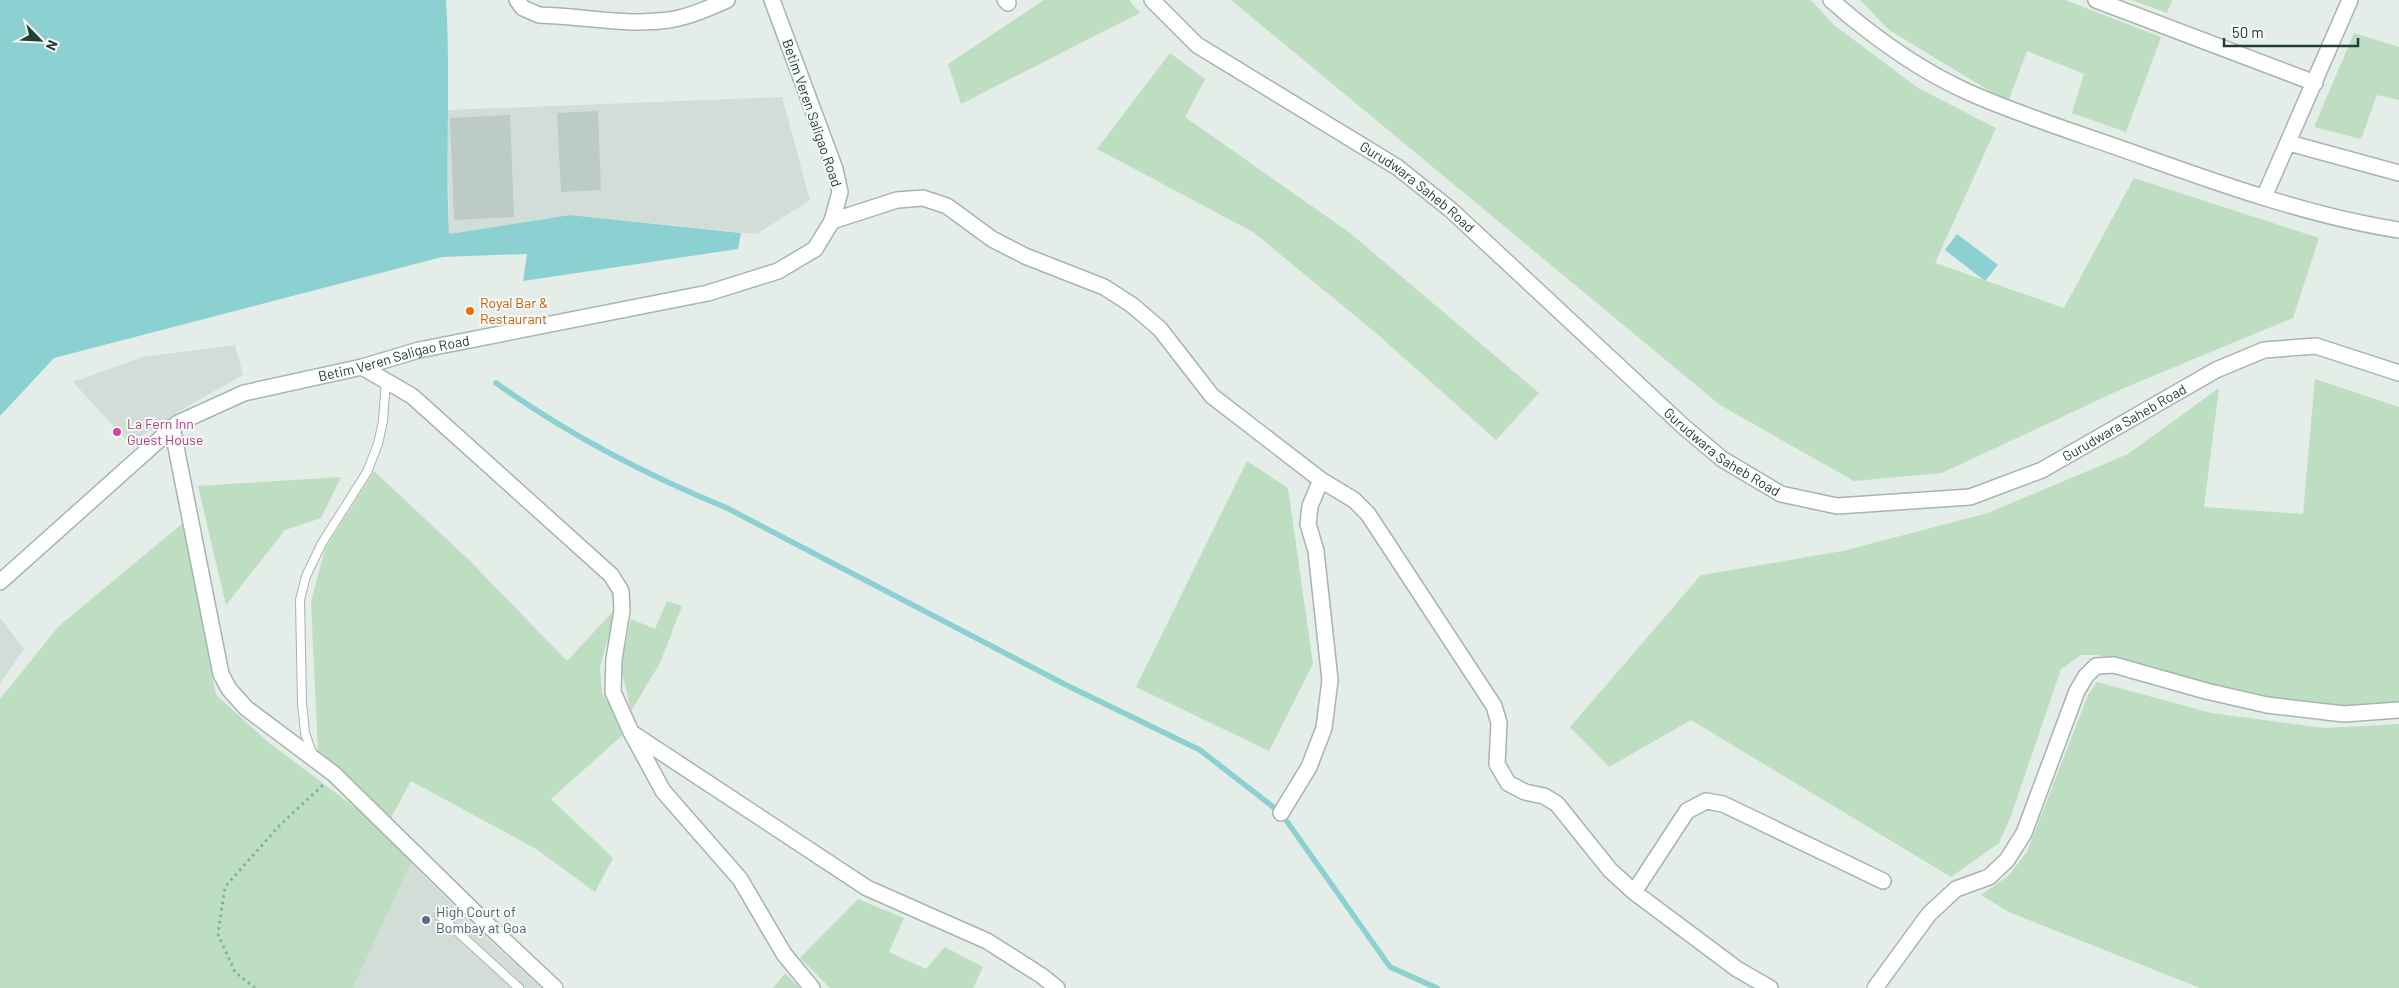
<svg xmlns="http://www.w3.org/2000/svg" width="2399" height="988" viewBox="0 0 2399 988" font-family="Barlow,sans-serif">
<rect width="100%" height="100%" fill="#e4ede8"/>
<!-- built -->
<path fill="#d2ddd7" d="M782,97L810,200L757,234L570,215L449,234L447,110Z
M235,345L243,375L186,407L130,444L73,382L143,357Z
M0,618L24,649L0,683Z
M411,863L480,932L541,988H353Z"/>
<!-- green -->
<path fill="#bddec1" d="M1044,0H1129L1140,13L961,104L948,64Z
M1231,0H1811L1834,25L1918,88L1996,128L1935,263L2064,308L2134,178L2319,238L2293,318L2124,388L1942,473L1854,481L1720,405Z
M1860,0H2065L2161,37L2126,132L2072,113L2084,74L2027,51L2008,102L1889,30Z
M2131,0H2172L2167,13Z
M2354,33L2399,47V100L2377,95L2361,139L2314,127Z
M1170,53L1205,79L1185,117L1350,233L1539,393L1496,440L1376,333L1253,232L1097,149Z
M2315,379L2399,407V702L2344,707L2260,697L2097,655H2081L2061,669L2011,816L1999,843L1951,877L1691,720L1609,767L1570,727L1701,575L1843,551L1988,513L2128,454L2219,388L2204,507L2303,514Z
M1247,461L1288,488L1313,664L1269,751L1136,687Z
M374,471L470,561L567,661L616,608L600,667L602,693L626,732L551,799L613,858L595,892L536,849L411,781L391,818L318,752L311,602L325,549Z
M341,477L321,518L285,530L226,605L198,486Z
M183,523L216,695L268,742L388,832L411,863L353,988H0V699L59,626Z
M667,601L682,606L660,663L631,711L621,667L631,619L655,629Z
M2097,682L2211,713L2324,728L2399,724V988H2200L2009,912L1981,895L2008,876L2027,852L2088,695Z
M858,899L904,918L889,952L926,969L945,947L983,967L973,988H830L800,958Z
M785,973L800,988H773Z"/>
<!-- water -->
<path fill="#8cd1d2" d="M0,0H446C451,78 445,156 449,234L570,215L741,233L738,249L523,281L527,254L442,257L54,358L0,416Z
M1957,234L1998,265L1985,281L1945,250Z"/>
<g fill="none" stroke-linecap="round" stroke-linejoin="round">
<!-- stream -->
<path stroke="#8cd1d2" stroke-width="5.5" d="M496,383C567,434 646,475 727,508L1064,684L1200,750L1281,813L1390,967L1437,988"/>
</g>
<!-- building -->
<path fill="#bccbc3" d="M598,111L601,190L561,192L557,113Z
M510,115L514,217L454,220L450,118Z"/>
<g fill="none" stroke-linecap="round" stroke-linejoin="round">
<!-- service casing -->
<g stroke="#a6b5ae" stroke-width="10">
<path id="service" d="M313,756L305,733L302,703L300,600L306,576L322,543L367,472L378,444L383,421L386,380
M439,915L519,988"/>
</g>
<!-- minor casing -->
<g stroke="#a6b5ae" stroke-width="18">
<path id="minor" d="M517,0L523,8L539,15C582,16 626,26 669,20C689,17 709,8 727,0
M1005,0L1008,3
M1831,0C1872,36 1917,69 1968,92C2024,117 2084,135 2142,156C2223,185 2314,217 2399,230
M2096,0L2315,83
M2289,143L2399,173
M2264,197L2350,0
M832,221L897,200L923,198L947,206L992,239L1025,256L1104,287L1132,305L1160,329L1212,396L1321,480L1354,500L1368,514L1494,706L1499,723L1497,764L1508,783L1525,792L1544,796L1557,804L1610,870L1634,892L1737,969L1770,988
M362,367L412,396L611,575L621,591L622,611L614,659L613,692L631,732L663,791L740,879L784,954L812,988
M172,427L221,674L229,689L246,708L334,774L488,925L555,988
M632,733L867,888L987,941L1042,976L1057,988
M1281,813L1309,767L1324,728L1330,680L1316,551L1308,524L1310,506L1321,480
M1634,892L1687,811L1706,801L1723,804L1883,881
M1875,988L1929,914L1956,889L1989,877L2007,860L2024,833L2077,691L2086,676L2096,666L2114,665L2206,691L2267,705L2344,714L2399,710"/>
</g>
<!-- tertiary casing -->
<g stroke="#a6b5ae" stroke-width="18">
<g id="tertiary">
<path id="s1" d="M1152,0L1197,45L1397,167L1451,210L1683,426L1722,459L1781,494L1837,506L1970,497L2042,470L2216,370L2264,350L2316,346L2399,373"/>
</g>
</g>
<!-- secondary casing -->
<g stroke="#a2b9ae" stroke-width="18">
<g id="secondary">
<path id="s2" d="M0,582L178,423L244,393L362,367L419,350L708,293L778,271L815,249L832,221L840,192L835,169L772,0"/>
</g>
</g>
<!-- path -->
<path stroke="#84b19d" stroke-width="3" stroke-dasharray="2.5 4" stroke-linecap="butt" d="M255,988L235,972L218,934L225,887L279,826L324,784"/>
<!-- service -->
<use href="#service" stroke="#fff" stroke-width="8"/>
<!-- minor -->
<use href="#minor" stroke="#fff" stroke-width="15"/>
<!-- tertiary -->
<use href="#tertiary" stroke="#fff" stroke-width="15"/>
<!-- secondary -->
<use href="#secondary" stroke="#fff" stroke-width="15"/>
</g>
<!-- markers -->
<circle fill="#e8710a" stroke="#f5faf6" stroke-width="2" cx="470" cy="311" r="5"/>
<circle fill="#d1479c" stroke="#f5faf6" stroke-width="2" cx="117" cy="432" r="5"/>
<circle fill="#5c6f8a" stroke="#f5faf6" stroke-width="2" cx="426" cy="920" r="5"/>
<g text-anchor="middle" stroke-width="4" stroke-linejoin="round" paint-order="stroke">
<!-- street labels -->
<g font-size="14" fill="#233f34" stroke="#f5faf6">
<text transform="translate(812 113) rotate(71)" y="5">Betim Veren Saligao Road</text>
<text dy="5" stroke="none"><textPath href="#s1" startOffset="326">Gurudwara Saheb Road</textPath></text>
<text dy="5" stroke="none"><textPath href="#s2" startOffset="465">Betim Veren Saligao Road</textPath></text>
<text dy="5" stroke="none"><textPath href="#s1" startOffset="1166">Gurudwara Saheb Road</textPath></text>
<text dy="5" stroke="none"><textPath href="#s1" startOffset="731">Gurudwara Saheb Road</textPath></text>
</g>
<!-- food labels -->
<g font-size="14" fill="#c56008" stroke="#f5faf6" text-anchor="start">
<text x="480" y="308">Royal Bar &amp;<tspan x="480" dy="16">Restaurant</tspan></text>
</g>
<!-- hotel labels -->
<g font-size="14" fill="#b23c85" stroke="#f5faf6" text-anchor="start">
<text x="127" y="429">La Fern Inn<tspan x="127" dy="16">Guest House</tspan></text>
</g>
<!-- service labels -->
<g font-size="14" fill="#4e5e75" stroke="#f5faf6" text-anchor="start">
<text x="436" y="917">High Court of<tspan x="436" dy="16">Bombay at Goa</tspan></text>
</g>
</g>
<!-- north arrow -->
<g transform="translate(40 40) rotate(114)" stroke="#f5faf6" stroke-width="4" paint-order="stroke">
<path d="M0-4L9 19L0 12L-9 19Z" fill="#233f34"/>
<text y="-8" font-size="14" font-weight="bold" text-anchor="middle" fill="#233f34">N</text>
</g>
<!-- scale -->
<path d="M2224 38v8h134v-8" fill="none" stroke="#233f34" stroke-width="2.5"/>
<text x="2232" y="38" font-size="15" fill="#233f34" stroke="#f5faf6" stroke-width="4" paint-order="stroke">50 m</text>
</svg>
